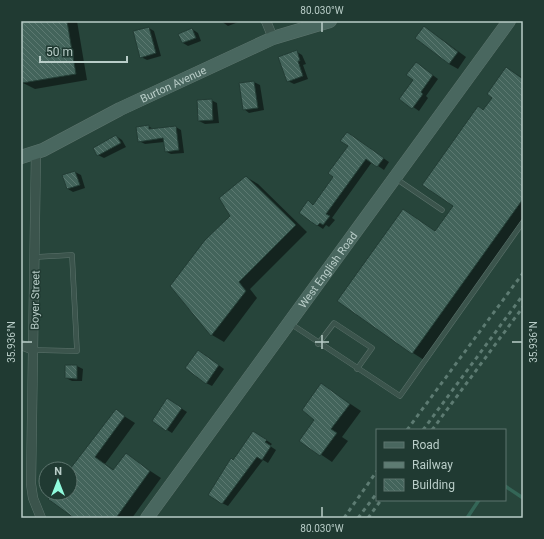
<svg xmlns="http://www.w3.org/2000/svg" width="544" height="539" viewBox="0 0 544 539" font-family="Roboto,sans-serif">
<defs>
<pattern id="building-back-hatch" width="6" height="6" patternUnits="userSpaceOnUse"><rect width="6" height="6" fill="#43645b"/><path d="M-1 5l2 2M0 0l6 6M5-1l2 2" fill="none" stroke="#5c7971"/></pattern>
</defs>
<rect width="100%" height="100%" fill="#27453b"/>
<!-- shadow -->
<path fill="#0007" d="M77,21L87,80L35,89L23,83L21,71V22Z
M221,21H241L228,26Z
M425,27L466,57L458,69L449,64Z
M149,28L154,31L161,56L147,60L141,57Z
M192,29L198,33L201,41L188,46L183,43Z
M297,52L302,55L306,64L303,65L308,79L294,84L288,81Z
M422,67L438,79L426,96L428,98L419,111L400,98Z
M506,68L523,78V222L424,360L413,353L403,210L436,232L454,206L484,111L494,98Z
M254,82L260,85L264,110L249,113L244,109Z
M211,100L217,103L219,123L205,124L199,121Z
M148,126L155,130L176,127L181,130L184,153L171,154L165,151L164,142L145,144L139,141Z
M116,136L122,140L126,147L104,158L98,155Z
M353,137L389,162L384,170L372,162L332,218L335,220L329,227L326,225L323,229L317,225L308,202L314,205L335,177Z
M75,172L81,175L85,188L73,192L68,189Z
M246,177L258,184L307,232L250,289L257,298L224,342L212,335L171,286L231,216Z
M204,354L224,369L212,386L206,383Z
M77,366L83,369L82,381H72L66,378Z
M322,385L361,411L342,437L348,441L332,462L301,441L316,419Z
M173,403L187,412L172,433L153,421Z
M116,411L135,423L105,464L114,470L126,455L161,478L132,518H75L54,493H70V472Z
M259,435L272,444L270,446L276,450L268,463L263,460L228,506L222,503Z"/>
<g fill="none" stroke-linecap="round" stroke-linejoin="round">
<!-- stream -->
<path stroke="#346657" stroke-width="3.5" d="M505,486L523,498
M467,518L479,500"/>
</g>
<!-- building -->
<path fill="url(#building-back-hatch)" stroke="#223c34" d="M21,21H67L76,74L22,83Z
M424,26L458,52L449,64L415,38Z
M149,27L156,53L140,58L133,31Z
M192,28L196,38L182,43L178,34Z
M297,50L300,61H298L303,76L287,82L278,57Z
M416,62L433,75L421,92L423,94L412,109L399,99L413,80L406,75Z
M506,67L523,79V199L412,354L337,301L403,209L435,231L453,206L422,185L478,106L483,110L492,98L487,94Z
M254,81L258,108L243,110L239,83Z
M212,99L213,120L198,121L197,100Z
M149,125V129L176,126L179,150L165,152L163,138L138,142L136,127Z
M347,132L384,158L377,167L366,159L326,214L330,216L323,225L320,223L317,226L299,213L308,200L313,205L333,177L328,173L348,146L340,141Z
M116,135L121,143L97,156L93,148Z
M75,171L80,185L67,189L62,175Z
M246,176L296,225L239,282L246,291L211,336L170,286L205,240L230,216L219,198Z
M198,350L219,365L206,384L185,368Z
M65,365H77V379L65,378Z
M321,383L350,404L331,429L337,433L320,456L299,441L314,420L302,410Z
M167,398L182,408L166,431L152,421Z
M116,409L125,416L95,457L113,470L126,453L150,471L116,518H74L48,499L53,493H70V469Z
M253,431L267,440L265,442L271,446L262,460L257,457L222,504L208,495L231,458L233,460Z"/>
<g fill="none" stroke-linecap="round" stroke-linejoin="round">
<!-- lane casing -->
<g stroke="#5d746d" stroke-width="5.5">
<path id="lane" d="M395,178L442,210
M291,324L400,396L523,222
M318,344L334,323L372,348L357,369
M34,350L77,351L72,255L35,257"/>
</g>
<!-- street casing -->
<g stroke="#5d746d" stroke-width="10">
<path id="street" d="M266,21L273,38
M36,152L31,484L33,498L41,518
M21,345L34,350"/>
</g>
<!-- secondary casing -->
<g stroke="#5d746d" stroke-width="14">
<g id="secondary">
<path id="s1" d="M21,157L43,150L120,109L273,38L330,21"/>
<path id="s2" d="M147,518L509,21"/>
</g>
</g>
<!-- lane -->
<use href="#lane" stroke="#3b544c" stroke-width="4.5"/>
<!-- street -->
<use href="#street" stroke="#3b544c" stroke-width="9"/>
<!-- secondary -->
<use href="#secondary" stroke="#49675f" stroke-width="13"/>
<!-- rail -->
<path stroke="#5d7b72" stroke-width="3" stroke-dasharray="4 4" stroke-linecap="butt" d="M407,430L523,273
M423,430L523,295
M432,430L523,307
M344,518L377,471
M358,518L377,493
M368,518L381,500"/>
</g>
<!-- ticks -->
<path fill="none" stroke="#b9cdc8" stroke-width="1.5" d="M322,22V32M322,335V349M22,342H32M315,342H329M512,342H522M322,507V517"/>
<g text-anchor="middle" stroke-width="3" stroke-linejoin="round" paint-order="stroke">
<!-- street labels -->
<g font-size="11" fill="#b9cdc8" stroke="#203a32">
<text dy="4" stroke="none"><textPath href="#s1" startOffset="169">Burton Avenue</textPath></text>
<text dy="4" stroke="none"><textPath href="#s2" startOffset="307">West English Road</textPath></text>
<text transform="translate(35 300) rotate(-89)" y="4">Boyer Street</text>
</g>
</g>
<!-- border -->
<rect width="544" height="539" fill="none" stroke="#203a32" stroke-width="44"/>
<!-- legend -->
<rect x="376" y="429" width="130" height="72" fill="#203a32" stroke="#5d756e"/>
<rect x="384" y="442" width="20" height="6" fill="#49675f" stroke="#5d756e"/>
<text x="412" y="449" font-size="12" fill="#b9cdc8">Road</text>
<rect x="384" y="462" width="20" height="6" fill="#5d7b72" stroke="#5d756e"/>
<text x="412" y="469" font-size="12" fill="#b9cdc8">Railway</text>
<rect x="384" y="479" width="20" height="12" fill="url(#building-back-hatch)" stroke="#5d756e"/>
<text x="412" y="489" font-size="12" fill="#b9cdc8">Building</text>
<!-- north arrow -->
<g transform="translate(58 481)"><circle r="19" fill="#203a32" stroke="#5d756e"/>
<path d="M0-3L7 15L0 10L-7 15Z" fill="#90fbdd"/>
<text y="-6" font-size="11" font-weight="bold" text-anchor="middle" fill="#b9cdc8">N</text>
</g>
<!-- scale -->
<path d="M40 56v6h87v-6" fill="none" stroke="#b9cdc8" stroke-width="2"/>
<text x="46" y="56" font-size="12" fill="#b9cdc8" stroke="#203a32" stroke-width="3" paint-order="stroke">50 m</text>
<rect x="22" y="22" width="500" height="495" fill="none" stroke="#b9cdc8" stroke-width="1.5"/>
<g font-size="10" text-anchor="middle" fill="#b9cdc8">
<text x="322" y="14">80.030°W</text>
<text transform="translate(11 342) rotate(-90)" y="4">35.936°N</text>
<text transform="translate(533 342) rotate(-90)" y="4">35.936°N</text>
<text x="322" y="532">80.030°W</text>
</g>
</svg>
